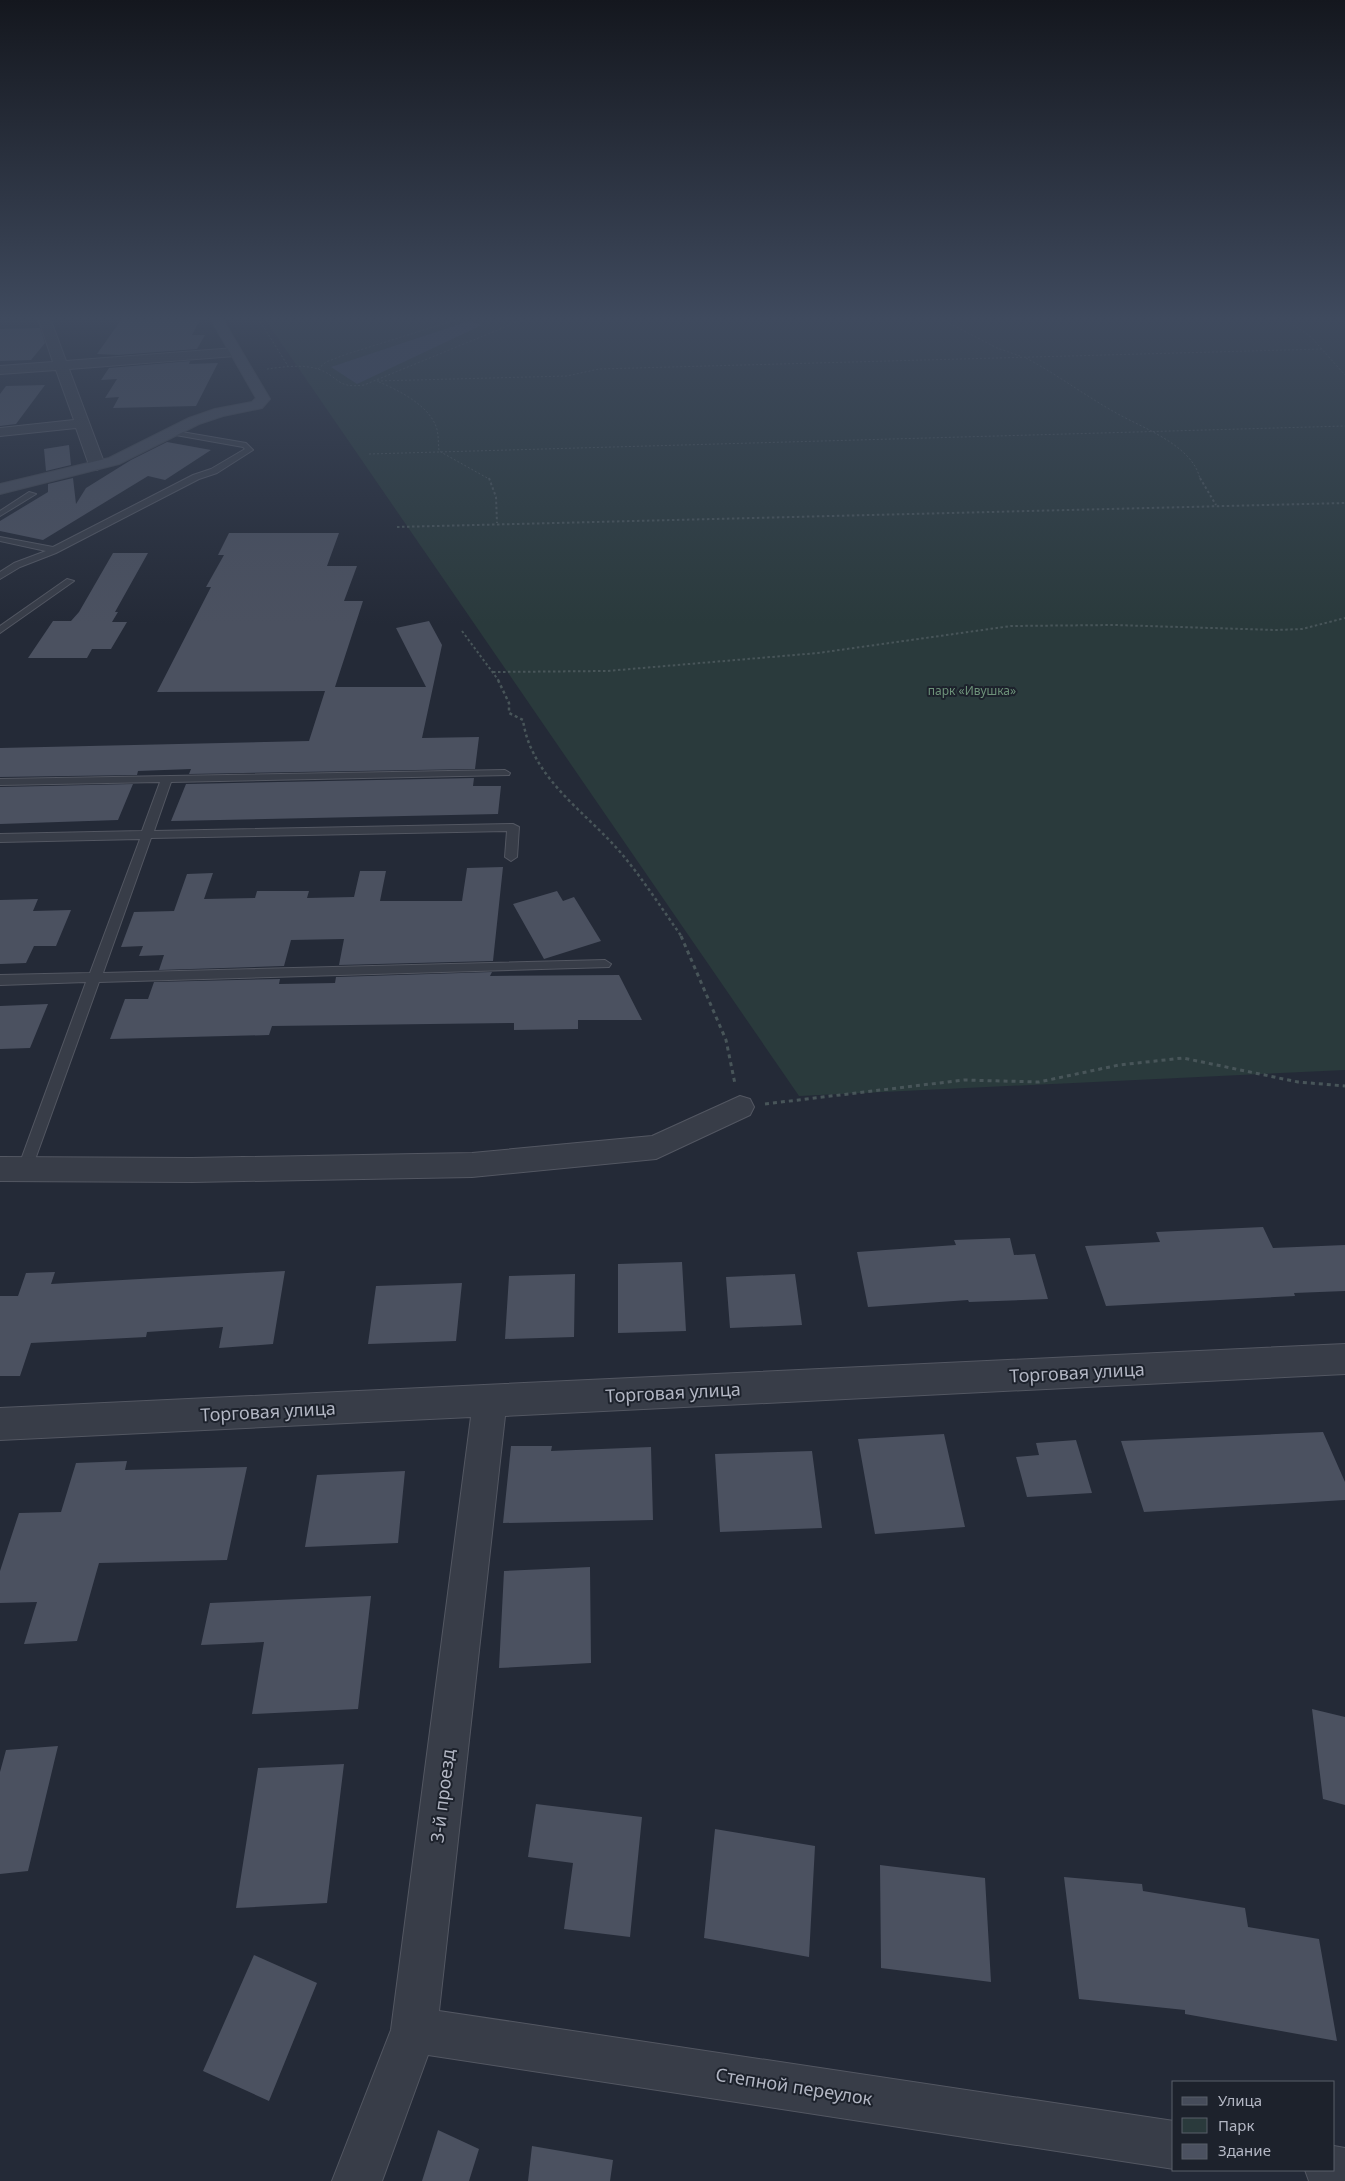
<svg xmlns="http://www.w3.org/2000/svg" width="1345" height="2181" viewBox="0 0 1345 2181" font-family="'Noto Sans',sans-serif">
<rect width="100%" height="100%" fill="#242a37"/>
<!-- green -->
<path fill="#2a3a3c" d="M264,318H1345V1070L799,1096Z"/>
<!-- water -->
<path fill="#3c475e" d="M469,321L482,325L357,384L331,367Z"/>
<!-- building -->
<path fill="#4b5160" d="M201,318L192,335H205L197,349L118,355L97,354L121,320Z
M40,328L45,343L31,360L0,361V329Z
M190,361L189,364L218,363L196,406L113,408L119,397L105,398L117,379L101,380L109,368Z
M45,385L16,424L0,426V394L6,386Z
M167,442L211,450L165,480L148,476L43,540L0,531V521L48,492V484L73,478L76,504L86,488L131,460Z
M69,445L71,465L46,471L44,449Z
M229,533H339L327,566H357L344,601H363L335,687H426L396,628L429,621L442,645L422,738L479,737L475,769L189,774L191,769L138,771L137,775L0,777V748L309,741L325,691L157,692L211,587H206L224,555H218Z
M113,553H148L115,612H118L112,622H127L111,649H92L87,658H28L53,621H71L79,612Z
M474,778L473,786H501L498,814L171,821L186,784Z
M133,784L118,820L0,824V787Z
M503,867L493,961L339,965L344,939L291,940L284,966L159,970L164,955L139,956L143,946L121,947L134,912L174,911L187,874L213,873L204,899L255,898L257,891H309L307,898L354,897L360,871H386L380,901H462L467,868Z
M557,891L563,901L574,897L601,941L544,959L513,904Z
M38,899L33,911L71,910L56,946H34L26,963L0,964V900Z
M492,972L490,976L619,975L642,1020H578V1029L514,1030V1023L272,1026L269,1035L110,1039L125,999H148L154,982L280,979L279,984L335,983L336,977Z
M48,1004L30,1048L0,1049V1006Z
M1263,1227L1273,1248L1345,1245V1291L1294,1293L1295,1296L1106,1306L1085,1246L1160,1242L1156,1232Z
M1010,1238L1014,1255L1035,1254L1048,1299L969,1302L968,1300L868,1307L857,1252L956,1245L954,1240Z
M682,1262L686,1331L618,1333V1264Z
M285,1271L273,1344L219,1348L223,1327L147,1332L146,1337L31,1343L20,1376H0V1296H18L26,1273L55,1272L51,1284Z
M575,1274L574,1337L505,1339L509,1276Z
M795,1274L802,1325L730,1328L726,1277Z
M462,1283L456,1341L368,1344L376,1286Z
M1323,1432L1345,1482V1500L1144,1512L1121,1441Z
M944,1434L965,1527L875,1534L858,1439Z
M1076,1440L1092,1493L1027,1497L1016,1457L1039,1455L1036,1443Z
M511,1446H552L551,1451L651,1447L653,1520L503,1523Z
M812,1451L822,1528L720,1532L715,1454Z
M127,1461L125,1470L247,1467L227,1560L99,1563L77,1641L24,1644L37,1602L0,1603V1571L19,1513L61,1512L76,1463Z
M405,1471L398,1543L305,1547L317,1475Z
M590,1567L591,1663L499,1668L504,1571Z
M371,1596L358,1709L252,1714L264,1642L201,1645L210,1603Z
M1312,1709L1345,1717V1805L1323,1799Z
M58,1746L28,1871L0,1874V1772L6,1750Z
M344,1764L327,1903L236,1908L258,1768Z
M536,1804L642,1817L630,1937L564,1929L573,1863L528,1857Z
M715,1829L815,1846L809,1957L704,1938Z
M880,1865L985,1878L991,1982L881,1968Z
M1064,1877L1142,1884L1143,1891L1245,1908L1248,1927L1319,1939L1337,2041L1185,2014V2010L1079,1999Z
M254,1955L317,1983L269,2101L203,2071Z
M438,2130L479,2149L469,2181H422Z
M532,2146L613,2160L610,2181H528Z"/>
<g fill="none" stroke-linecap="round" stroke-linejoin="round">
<!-- lane casing -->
<g stroke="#535762" stroke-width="2">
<path id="lane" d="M170,430L246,443L253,450L217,473L199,479L56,553L20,567L0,579V572L14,563L46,551L0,541V537L53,547L193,475L211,469L245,449L243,447L170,434Z
M29,492L36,494L0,516V511Z
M67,579L74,581L0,633V626Z
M505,770L510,773L509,775L171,782L154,831L513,824L519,827L517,857L511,861L505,857L507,831L151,838L103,973L605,960L611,964L609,967L99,982L32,1168L30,1172L25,1174L20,1172L18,1168L86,982L0,985V975L90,973L140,839L0,842V834L142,831L160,782L0,785V779Z"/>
</g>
<!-- street casing -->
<g stroke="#535762" stroke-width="2">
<path id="street" d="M38,318H50L66,361L235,348L241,352L235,356L69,369L105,465L97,470L89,465L76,428L0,436V428L74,420L56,370L0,374V366L53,362Z
M740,1096L750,1099L754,1107L750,1115L656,1159L472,1177L192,1182L0,1181V1157L192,1158L472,1153L652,1136Z
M1345,1344V1374L505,1416L439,2011L1174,2121V2169L428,2055L382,2181H332L391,2030L471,1417L0,1440V1408Z
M1334,2146L1345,2148V2181H1309L1305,2170H1334Z"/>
</g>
<!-- secondary casing -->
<g stroke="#414651" stroke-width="2">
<path id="secondary" d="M210,318H222L270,399L262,408L223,416L199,424L119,464L0,494V484L109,458L189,418L215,409L252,402L256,398Z"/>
</g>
<!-- path-far3 -->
<path stroke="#485559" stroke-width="1" stroke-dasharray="2 2" stroke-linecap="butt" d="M258,318L288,366
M939,318L997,348L1020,356
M1283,318L1311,337L1345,375
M1026,358C1058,375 1087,397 1118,414C1145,429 1193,446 1200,479
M267,369C283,367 302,364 318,369C339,376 336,389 364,385L527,318
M318,369L326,362L347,354L462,318
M377,381L567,376L599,369L1322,349
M379,382C398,390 426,404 435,424C439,432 438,442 439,451L489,479
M369,454L1345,426"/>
<!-- path-far2 -->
<path stroke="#485559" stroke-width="2" stroke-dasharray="2.5 2.5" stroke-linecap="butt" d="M489,478L496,497L497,523
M1200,478L1216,505
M397,527L1345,503
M462,631L499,681
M493,672L607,671L818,653L1011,626L1115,625L1276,630L1302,629L1345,618"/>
<!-- path-far1 -->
<path stroke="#485559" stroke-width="2.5" stroke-dasharray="3 3" stroke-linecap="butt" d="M498,680L509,703V713L523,720C531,778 586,812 621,853C643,879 662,909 682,937"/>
<!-- path -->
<path stroke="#485559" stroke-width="3" stroke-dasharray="4 4" stroke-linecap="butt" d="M681,936L726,1040L735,1084
M765,1104L964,1080L1039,1082L1119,1065L1183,1058L1298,1082L1345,1086"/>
<!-- lane -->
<use href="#lane" fill="#383d48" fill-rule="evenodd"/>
<!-- street -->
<use href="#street" fill="#383d48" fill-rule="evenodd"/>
<!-- secondary -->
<use href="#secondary" fill="#464c5a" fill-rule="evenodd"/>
</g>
<!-- sky -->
<linearGradient id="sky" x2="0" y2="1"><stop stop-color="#14171e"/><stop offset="0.51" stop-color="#3f4a5e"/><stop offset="1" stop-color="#3f4a5e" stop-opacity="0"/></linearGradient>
<rect width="1345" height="624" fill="url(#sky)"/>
<g text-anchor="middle" stroke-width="4" stroke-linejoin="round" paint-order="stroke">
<!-- far-park labels -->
<g font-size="12" fill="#6d9179" stroke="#1d222c">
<text x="972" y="695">парк «Ивушка»</text>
</g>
<!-- near-street labels -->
<g font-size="18" fill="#b3b7c4" stroke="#1d222c">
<text transform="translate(1077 1373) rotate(-3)" y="6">Торговая улица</text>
<text transform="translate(673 1393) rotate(-3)" y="6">Торговая улица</text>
<text transform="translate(268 1412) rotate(-3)" y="6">Торговая улица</text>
<text transform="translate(443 1796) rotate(-83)" y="6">3-й проезд</text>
<text transform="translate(794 2087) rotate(9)" y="6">Степной переулок</text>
</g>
</g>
<!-- legend -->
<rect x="1172" y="2081" width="162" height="90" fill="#1d222c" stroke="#595e69"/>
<rect x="1182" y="2097" width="25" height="8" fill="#464c5a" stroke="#595e69"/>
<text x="1218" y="2106" font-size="15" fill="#b3b7c4">Улица</text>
<rect x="1182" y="2118" width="25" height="15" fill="#2a3a3c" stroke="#595e69"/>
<text x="1218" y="2131" font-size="15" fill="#b3b7c4">Парк</text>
<rect x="1182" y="2144" width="25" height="15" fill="#4b5160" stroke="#595e69"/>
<text x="1218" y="2156" font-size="15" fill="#b3b7c4">Здание</text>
</svg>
